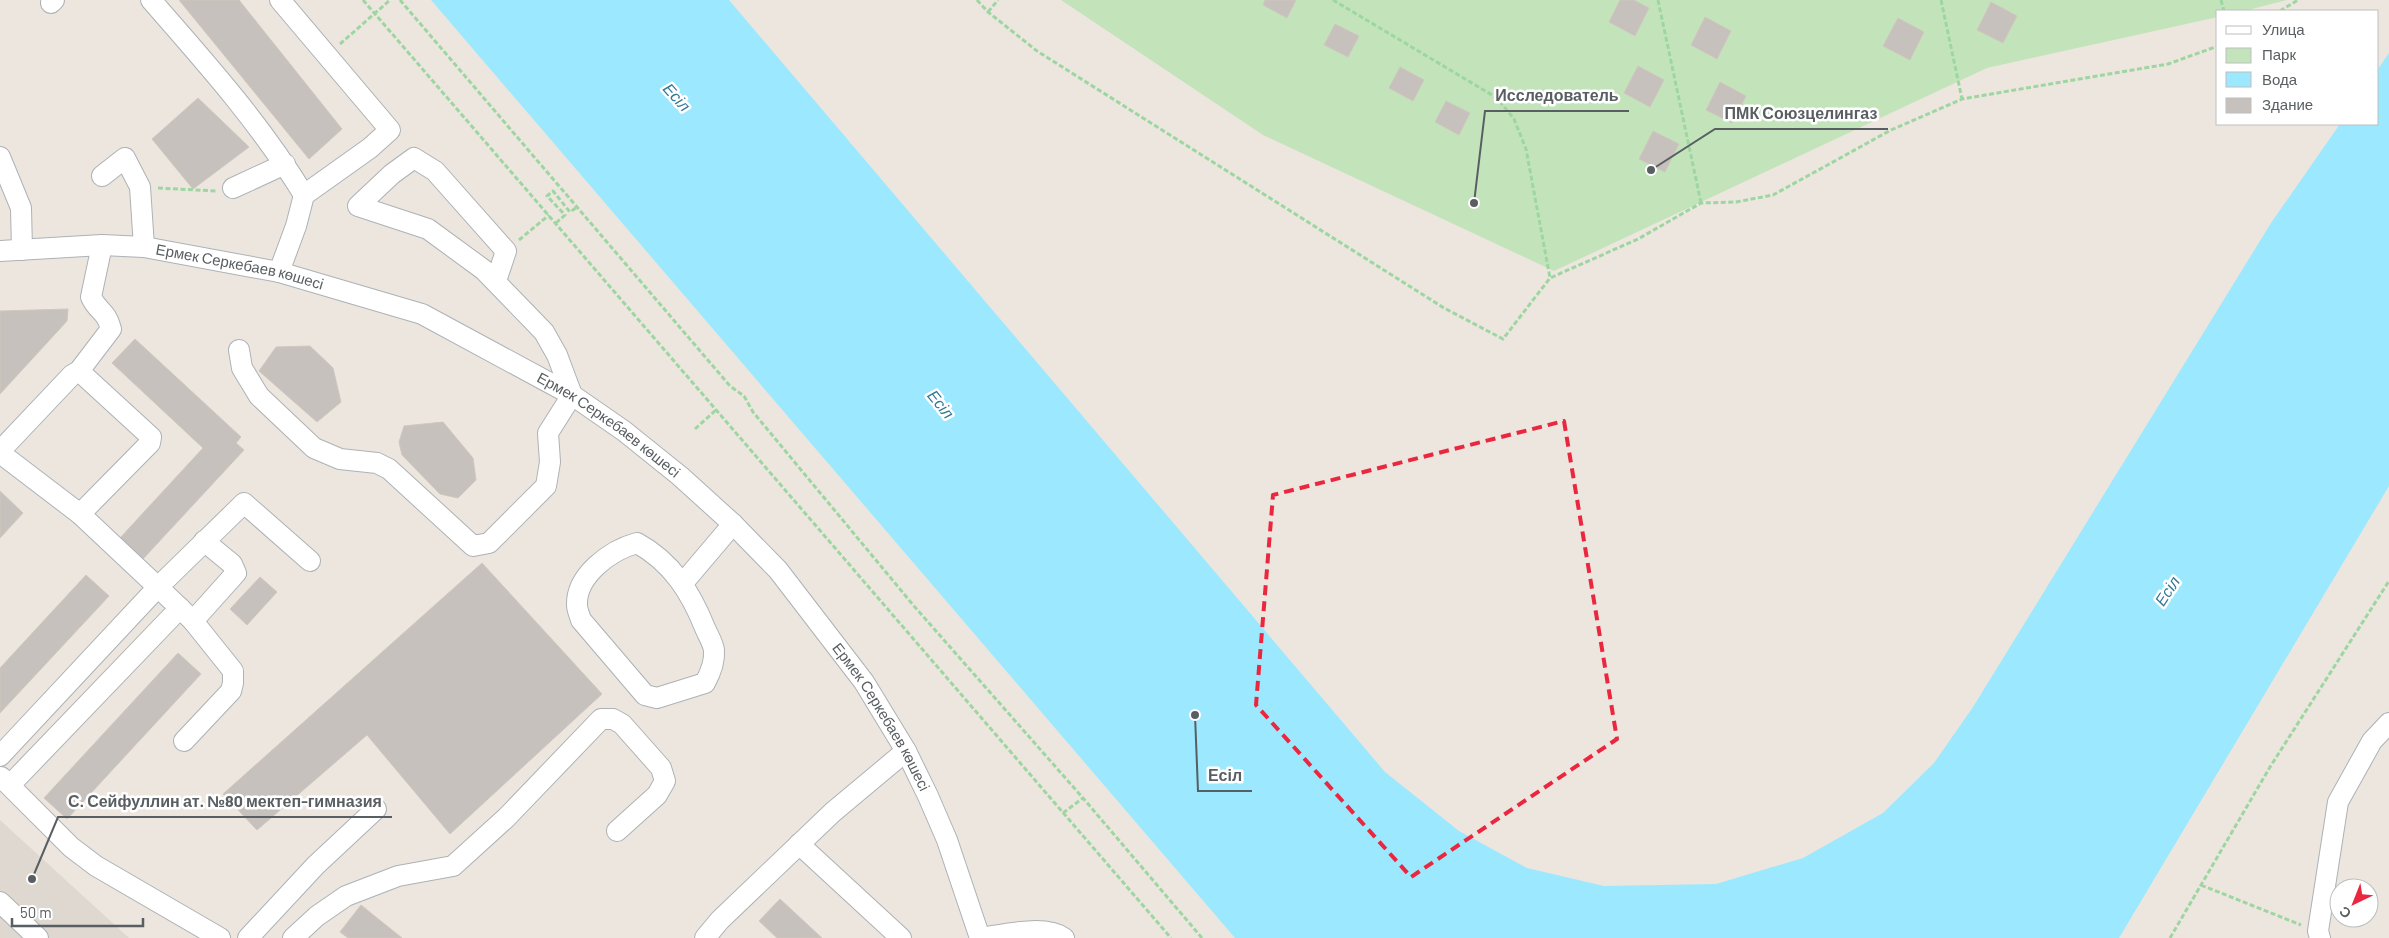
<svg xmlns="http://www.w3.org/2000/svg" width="2389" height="938" viewBox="0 0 2389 938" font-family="Barlow,sans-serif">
<rect width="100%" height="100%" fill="#ece6df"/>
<!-- education -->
<path fill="#ded8d0" d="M0,820L129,938H0Z"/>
<!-- green -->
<path fill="#c3e4bb" d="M1061,0H2287L2244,11H2218V17L1987,68L1554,271L1263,135Z"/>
<!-- water -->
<path fill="#9ce8ff" d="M431,0H729L1385,772L1459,831L1527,868L1604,886L1716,884L1803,858L1883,813L1934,763L1973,707L2271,223L2340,124H2378V69L2389,53V486L2119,938H1235Z"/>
<!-- building -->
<path fill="#c6c1bc" stroke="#d0c7be" d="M179,0H239L342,129L309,159Z
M1265,0H1296L1287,18L1263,5Z
M1620,0H1634L1649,8L1635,36L1609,22Z
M1991,2L2017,16L2003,43L1977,30Z
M1705,17L1731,31L1717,59L1691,45Z
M1898,18L1924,32L1910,60L1883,46Z
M1335,24L1359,36L1348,57L1324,45Z
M1638,66L1664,80L1650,107L1624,93Z
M1400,67L1424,80L1413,101L1389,88Z
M1720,82L1746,96L1732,123L1706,110Z
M198,98L249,147L193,189L152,139Z
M1446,101L1470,113L1459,135L1435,122Z
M1653,131L1679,144L1665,172L1639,159Z
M68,309L67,321L0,394V311Z
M135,339L241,437L236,443L244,450L143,559L120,538L203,448L112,363Z
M310,346L333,368L341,402L317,422L259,371L276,347Z
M443,422L473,458L476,480L458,498L440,494L402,455L399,442L404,426Z
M0,491L23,513L0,538Z
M482,563L602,694L450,834L367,735L257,830L223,794Z
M86,575L109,596L0,713V668Z
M260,577L277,592L247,625L230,609Z
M178,653L201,674L67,819L44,798Z
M780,899L822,938H777L759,921Z
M361,905L402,938H348L340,932Z"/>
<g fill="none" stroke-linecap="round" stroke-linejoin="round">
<!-- minor casing -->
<g stroke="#adb2b6" stroke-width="22">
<g id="minor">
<path d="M151,0C207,64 259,122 304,195"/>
<path d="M51,3L54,0"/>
<path d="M0,157L21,208L22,250"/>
<path d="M102,176L125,158L140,187L144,247"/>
<path d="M233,188L285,164"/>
<path id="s1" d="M0,251L102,245L144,247L279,272L422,314L572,395L624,431L680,476L733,524L778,570L864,682L906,751L928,796L947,840L980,938"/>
<path d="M279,272L296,226L304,195L370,148L390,130L280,0"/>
<path d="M239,350L242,368L259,396L314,448L340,459L377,463L389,469L473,546L489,543L546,486L550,462L548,433L572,395L557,355L544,332L484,270L428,229L358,206L392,174L414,158L435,171L506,251L496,281"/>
<path d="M79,371L151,437L150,443L80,514"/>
<path d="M0,451L72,375L79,371L111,329C106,310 98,312 91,297L102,245"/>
<path d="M0,453L80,514L180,608L10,785"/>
<path d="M637,543C672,562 691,593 705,628C708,635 713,643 714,650C715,662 711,672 705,683L657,698L645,695L581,620C580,616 577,610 577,605C576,575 611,550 637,543Z"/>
<path d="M683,583L733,524"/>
<path d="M180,608L193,621L233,671V683L231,691L184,741"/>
<path d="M193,621L236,573L232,564L204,541"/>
<path d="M0,756L157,588L244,503L310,561"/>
<path d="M1,777L71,847L96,866L220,938"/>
<path d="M799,844L901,938"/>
<path d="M0,902L38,938"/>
<path d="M248,938L316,865L376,809"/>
<path d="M293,938L317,916L346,896L398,876L453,866L506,818L601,719H613L622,724L661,768L665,781L657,795L617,831"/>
<path d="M705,938L720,920L833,812L906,751"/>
<path d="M980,938C1002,935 1045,924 1064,938"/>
<path d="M2320,938L2318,931L2338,802L2372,741L2389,723"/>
</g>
</g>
<!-- path -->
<path stroke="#9ed6a1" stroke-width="3" stroke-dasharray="5 2.5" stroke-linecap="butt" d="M363,0L1171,938
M400,0L730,386L744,396L753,412L914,606L1083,798L1202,938
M977,0L988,12L1037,51L1444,308L1503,339L1550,278L1638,239L1701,203L1736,202L1773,195L1891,130L1962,99L2168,64L2218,46
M1333,0L1497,98L1514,119L1526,149L1550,278
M1658,0L1701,203
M1941,0L1962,99
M2221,0L2224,11
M2280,11L2298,0
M988,12L998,0
M340,44L390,0
M158,188L217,191
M556,223L565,215L547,196L553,191L570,212L577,207
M519,240L549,215
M695,429L717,409
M1063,813L1083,798
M2201,885L2301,925
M2170,938L2270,767L2389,581"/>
<!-- minor -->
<use href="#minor" stroke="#fff" stroke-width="20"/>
</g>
<!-- marked area -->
<path fill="none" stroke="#ea273f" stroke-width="4" stroke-dasharray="10 6" stroke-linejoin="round" d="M1564,421L1617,739L1411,877L1256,705L1273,495Z"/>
<g text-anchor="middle" stroke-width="5" stroke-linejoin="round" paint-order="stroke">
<!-- street labels -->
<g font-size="15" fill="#585e61" stroke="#fff">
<text dy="5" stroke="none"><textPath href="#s1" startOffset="242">Ермек Серкебаев көшесі</textPath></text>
<text dy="5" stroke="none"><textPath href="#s1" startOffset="648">Ермек Серкебаев көшесі</textPath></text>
<text dy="5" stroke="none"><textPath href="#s1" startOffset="1052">Ермек Серкебаев көшесі</textPath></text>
</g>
<!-- water labels -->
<g font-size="16" font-style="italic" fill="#337896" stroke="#fff">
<text transform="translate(677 97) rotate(48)" y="6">Есіл</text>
<text transform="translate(941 404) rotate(51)" y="6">Есіл</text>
<text transform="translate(2167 591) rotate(-57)" y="6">Есіл</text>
</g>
</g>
<!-- callouts -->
<path fill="none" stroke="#585e61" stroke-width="2" d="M1474 203L1485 111H1629M1651 170L1715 129H1888M1195 715L1198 791H1252M32 879L58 817H392"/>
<g fill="#585e61" stroke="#fff" stroke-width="2">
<circle cx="1474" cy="203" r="5"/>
<circle cx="1651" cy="170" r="5"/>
<circle cx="1195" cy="715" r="5"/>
<circle cx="32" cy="879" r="5"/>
</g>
<g font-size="16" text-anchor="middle" font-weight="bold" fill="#585e61" stroke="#fff" stroke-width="5" stroke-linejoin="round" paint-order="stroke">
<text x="1557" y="101">Исследователь</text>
<text x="1801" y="119">ПМК Союзцелингаз</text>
<text x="1225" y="781">Есіл</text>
<text x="225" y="807">С. Сейфуллин ат. №80 мектеп-гимназия</text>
</g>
<!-- legend -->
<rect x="2216" y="10" width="162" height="115" fill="#ffffff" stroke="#bcbfc0"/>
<rect x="2226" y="26" width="25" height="8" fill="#ffffff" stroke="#bcbfc0"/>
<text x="2262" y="35" font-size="15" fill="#585e61">Улица</text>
<rect x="2226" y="48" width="25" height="15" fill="#c3e4bb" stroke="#bcbfc0"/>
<text x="2262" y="60" font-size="15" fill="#585e61">Парк</text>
<rect x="2226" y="72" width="25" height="15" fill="#9ce8ff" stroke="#bcbfc0"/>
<text x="2262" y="85" font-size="15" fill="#585e61">Вода</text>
<rect x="2226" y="98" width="25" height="15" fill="#c6c1bc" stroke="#bcbfc0"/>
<text x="2262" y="110" font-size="15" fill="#585e61">Здание</text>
<!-- north arrow -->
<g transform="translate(2354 903) rotate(223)"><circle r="24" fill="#ffffff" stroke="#bcbfc0"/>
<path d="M0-4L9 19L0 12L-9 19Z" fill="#ea273f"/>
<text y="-8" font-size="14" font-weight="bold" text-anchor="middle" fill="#585e61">С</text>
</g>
<!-- scale -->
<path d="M12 918v8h131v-8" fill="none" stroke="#585e61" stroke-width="2.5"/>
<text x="20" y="918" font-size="15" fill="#585e61" stroke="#ffffff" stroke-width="4" paint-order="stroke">50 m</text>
</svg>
